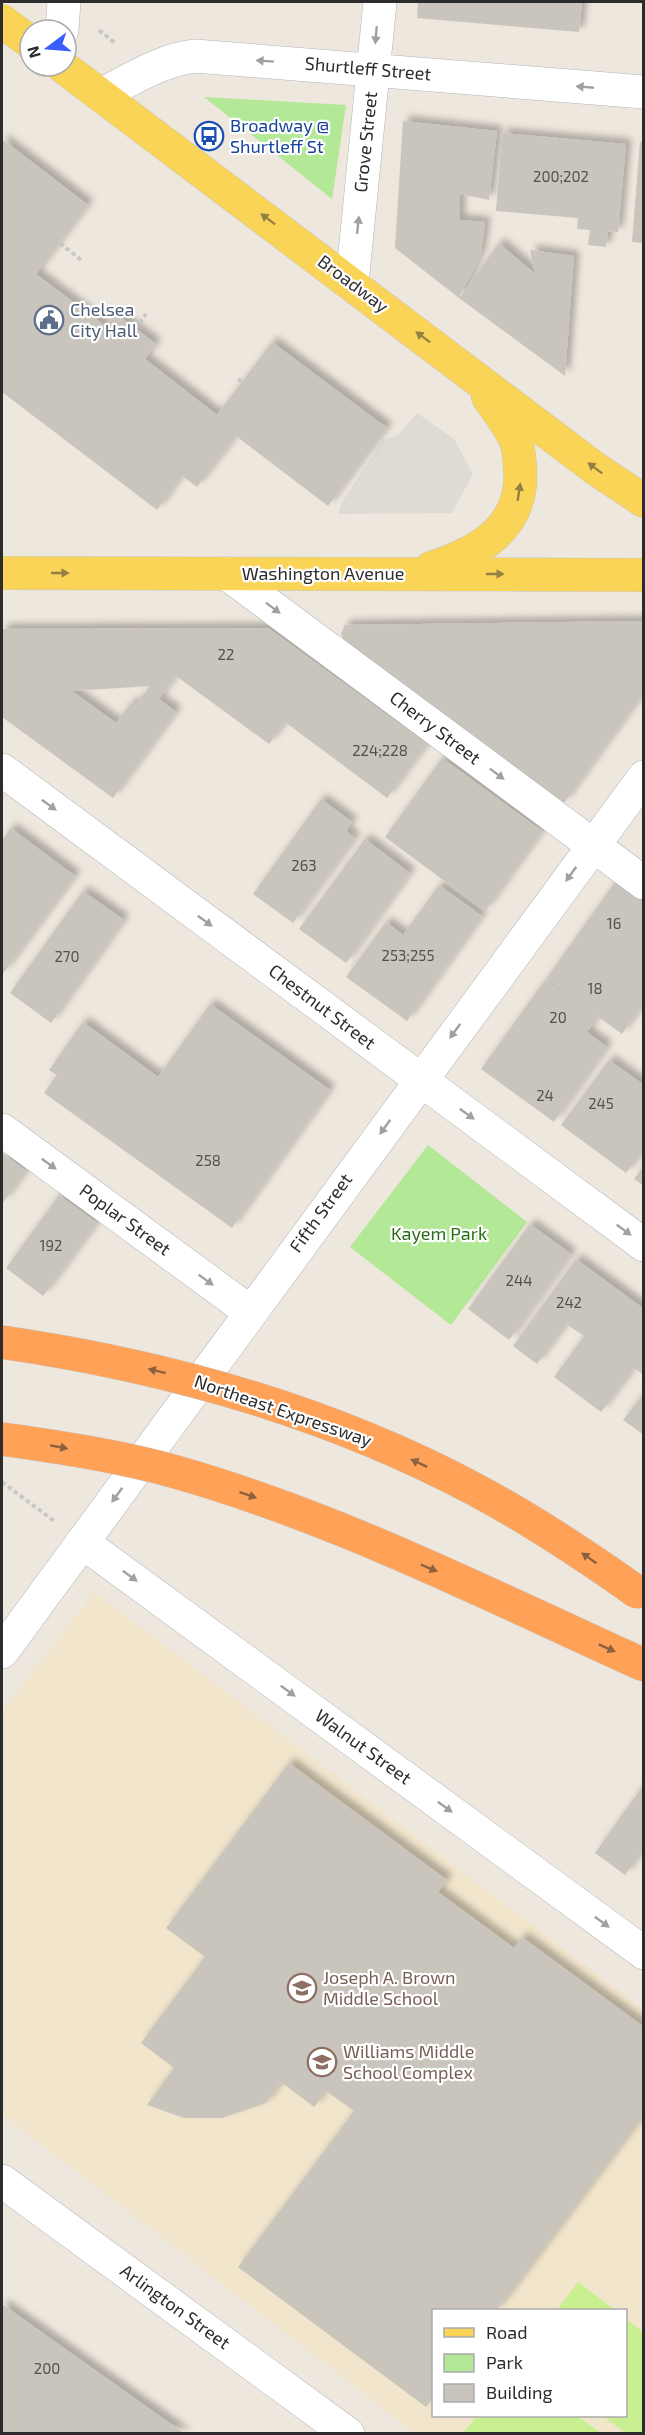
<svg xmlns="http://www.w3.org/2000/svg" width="645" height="2435" viewBox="0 0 645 2435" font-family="'Exo 2',sans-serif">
<defs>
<filter id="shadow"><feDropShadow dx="5.5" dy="-5.5" stdDeviation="3" flood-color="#0004"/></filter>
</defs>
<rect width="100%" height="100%" fill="#eee7dd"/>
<!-- education -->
<path fill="#f1e5cc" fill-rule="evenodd" d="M94,1592L643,2009V2433H415L2,2114V1712ZM434,2310H626V2416H434Z"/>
<!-- green -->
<path fill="#b2e896" d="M204,97L346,105L332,199Z
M428,1145L527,1222L451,1325L350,1247Z"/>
<!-- pitch -->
<path fill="#c8f091" d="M578,2282L615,2310H557Z
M626,2319L643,2332V2433H626L602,2416H626Z
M477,2416H577L601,2433H463Z"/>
<!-- plaza -->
<path fill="#dedad4" d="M417,413L454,439L473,474L452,513L338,514L342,502L383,440L398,435Z"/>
<!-- building -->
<path fill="#c9c5bc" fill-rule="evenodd" filter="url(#shadow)" d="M418,2H582L579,32L417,18Z
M403,121L497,131L489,200L460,194V220L485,222L481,253L459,298L395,248Z
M502,133L626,144L618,232L608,231L606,247L588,245L590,230L577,229L578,218L496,211Z
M2,139L88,205L36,274L105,326L115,313L156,344L145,359L217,415L272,342L387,428L328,506L236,436L197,487L182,476L157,510L2,392Z
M640,142H644V243L632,242Z
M499,243L535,274L530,250L574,256L565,376L459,298Z
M644,621V692L564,803L347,646L341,634L345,625Z
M268,628L427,744L387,798L285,722L269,744L176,676L159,699L176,712L113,798L2,717V629ZM150,686L137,703L130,704L116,723L72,691Z
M442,758L542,831L485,911L385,837Z
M321,799L352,822L346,831L355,838L293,923L253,894Z
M11,828L75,876L2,975V840Z
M365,839L410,873L346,963L299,929Z
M615,882L644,903V1003L622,1034L546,979Z
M439,885L482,916L407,1021L346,977L386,922L403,935Z
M83,891L124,920L51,1023L10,993Z
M545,980L598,1017L587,1032L607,1047L554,1122L481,1069Z
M210,1004L330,1090L232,1228L44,1093L57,1075L49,1070L83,1022L158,1077Z
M609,1060L644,1085V1149L626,1173L561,1125Z
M2,1153L26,1171L2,1204Z
M644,1166V1186L634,1179Z
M59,1195L97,1223L43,1296L6,1268Z
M530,1224L571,1254L509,1340L468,1309Z
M576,1259L644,1309V1375L634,1368L601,1412L554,1377L584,1336L566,1324L537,1364L513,1346Z
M644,1393V1435L623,1420Z
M289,1763L447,1880L438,1892L514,1948L522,1937L644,2027V2114L497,2310H434V2397L426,2407L238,2267L354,2111L326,2091L314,2107L281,2082L266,2103L222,2118H184L147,2105L174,2068L141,2043L205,1957L166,1928Z
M644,1784V1849L625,1875L595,1853Z
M2,2304L185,2434H2Z"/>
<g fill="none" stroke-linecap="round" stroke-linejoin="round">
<!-- minor casing -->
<g stroke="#b1b4c0" stroke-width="34">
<path id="minor" d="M62,30L64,2
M101,95C132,79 161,60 195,56L644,92
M352,283L380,2
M226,573L644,883
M2,770L644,1245
M2,1130L249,1311
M82,1542L644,1953
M2,1652L644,777
M2,2181L348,2434"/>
</g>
<!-- major casing -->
<g stroke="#c8c8c8" stroke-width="34">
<path id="major" d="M2,21L30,42
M62,66L596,469L644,501
M431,568C481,552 525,526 520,467C519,458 519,447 515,439C508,424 497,410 488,397
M2,573L644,575"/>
</g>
<!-- path -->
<path stroke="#c8c8c8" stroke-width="4" stroke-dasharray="4.5 3" stroke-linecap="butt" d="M99,30L116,44
M60,243L81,260
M135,329L146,314
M238,379L242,382
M2,1482L54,1521"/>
<!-- minor -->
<use href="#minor" stroke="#fff" stroke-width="33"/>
<!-- major -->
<use href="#major" stroke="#fad457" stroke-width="33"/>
<!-- highway-bridge casing -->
<g stroke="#c8c8c8" stroke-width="34" stroke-linecap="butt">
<path id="highway-bridge" d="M2,1342C167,1366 328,1411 476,1490C532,1520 585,1555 637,1592
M2,1439C60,1447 119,1456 176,1472C338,1518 491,1596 644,1665"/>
</g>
<!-- highway-bridge -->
<use href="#highway-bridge" stroke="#ffa157" stroke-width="33"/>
</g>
<!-- one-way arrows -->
<defs><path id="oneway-solid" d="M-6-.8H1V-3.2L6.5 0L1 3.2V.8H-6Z" transform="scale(1.5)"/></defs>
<g fill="#a0a0a0">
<use href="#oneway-solid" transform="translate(376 35) rotate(95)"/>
<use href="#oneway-solid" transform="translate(265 61) rotate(-176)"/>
<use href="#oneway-solid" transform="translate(585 87) rotate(-175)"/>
<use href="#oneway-solid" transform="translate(358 225) rotate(-84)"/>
<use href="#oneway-solid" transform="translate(273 608) rotate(37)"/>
<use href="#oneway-solid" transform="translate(497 774) rotate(37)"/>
<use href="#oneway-solid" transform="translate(49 805) rotate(36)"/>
<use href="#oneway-solid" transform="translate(571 874) rotate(126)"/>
<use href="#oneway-solid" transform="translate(205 921) rotate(36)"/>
<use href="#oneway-solid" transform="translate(455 1031) rotate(126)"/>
<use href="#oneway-solid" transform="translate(467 1114) rotate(36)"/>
<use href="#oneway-solid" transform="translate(385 1127) rotate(126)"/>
<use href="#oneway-solid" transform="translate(49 1164) rotate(36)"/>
<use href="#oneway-solid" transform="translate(624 1230) rotate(36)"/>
<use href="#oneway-solid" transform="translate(206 1280) rotate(36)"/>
<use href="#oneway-solid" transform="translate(117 1495) rotate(126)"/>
<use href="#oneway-solid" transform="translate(130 1576) rotate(36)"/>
<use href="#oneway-solid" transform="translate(288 1691) rotate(36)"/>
<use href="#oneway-solid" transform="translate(445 1807) rotate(36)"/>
<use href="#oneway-solid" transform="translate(602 1922) rotate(36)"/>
</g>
<g fill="#938042">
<use href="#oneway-solid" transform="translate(268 219) rotate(-143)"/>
<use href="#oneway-solid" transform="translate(423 337) rotate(-143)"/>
<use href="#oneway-solid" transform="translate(595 468) rotate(-143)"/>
<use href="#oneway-solid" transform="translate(519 492) rotate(-81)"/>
<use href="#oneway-solid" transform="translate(60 573)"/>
<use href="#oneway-solid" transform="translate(495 574)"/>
</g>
<g fill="#8b613f">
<use href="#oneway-solid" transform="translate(157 1371) rotate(-166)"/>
<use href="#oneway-solid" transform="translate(59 1447) rotate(10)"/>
<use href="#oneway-solid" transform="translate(419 1463) rotate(-155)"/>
<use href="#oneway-solid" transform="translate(248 1495) rotate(19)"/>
<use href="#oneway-solid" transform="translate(589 1558) rotate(-145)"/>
<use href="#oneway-solid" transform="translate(429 1568) rotate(23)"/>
<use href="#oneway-solid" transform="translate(607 1648) rotate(24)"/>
</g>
<!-- icons -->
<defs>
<g id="bus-ring" transform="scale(1.5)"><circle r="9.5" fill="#fff" stroke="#1a4fb4" stroke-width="1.5"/><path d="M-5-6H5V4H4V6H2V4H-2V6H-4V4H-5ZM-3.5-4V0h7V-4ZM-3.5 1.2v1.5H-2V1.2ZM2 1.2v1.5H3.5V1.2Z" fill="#1a4fb4"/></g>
<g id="civic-ring" transform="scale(1.5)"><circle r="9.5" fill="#fff" stroke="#5c6f8a" stroke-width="1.5"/><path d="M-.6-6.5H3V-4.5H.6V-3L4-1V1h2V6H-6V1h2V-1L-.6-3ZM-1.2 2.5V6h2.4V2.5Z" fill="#5c6f8a"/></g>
<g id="school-ring" transform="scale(1.5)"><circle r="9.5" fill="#fff" stroke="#8d6e63" stroke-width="1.5"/><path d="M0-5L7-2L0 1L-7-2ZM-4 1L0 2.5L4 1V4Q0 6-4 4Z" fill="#8d6e63"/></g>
</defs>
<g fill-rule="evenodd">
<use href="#bus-ring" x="209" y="136"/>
<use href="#civic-ring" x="49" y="320"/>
<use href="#school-ring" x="302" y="1988"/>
<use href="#school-ring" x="322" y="2062"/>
</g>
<g text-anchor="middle" stroke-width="4.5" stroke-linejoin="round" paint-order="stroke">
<!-- number labels -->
<g font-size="15" fill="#535250">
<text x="561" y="182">200;202</text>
<text x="226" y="660">22</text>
<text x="380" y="756">224;228</text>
<text x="304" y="871">263</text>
<text x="614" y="929">16</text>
<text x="408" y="961">253;255</text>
<text x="67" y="962">270</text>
<text x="595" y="994">18</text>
<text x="558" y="1023">20</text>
<text x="545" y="1101">24</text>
<text x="601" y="1109">245</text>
<text x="208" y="1166">258</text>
<text x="51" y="1251">192</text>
<text x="519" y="1286">244</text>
<text x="569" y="1308">242</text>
<text x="47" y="2374">200</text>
</g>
<!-- street labels -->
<g font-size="18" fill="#2c2c2c" stroke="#fff">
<text transform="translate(368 69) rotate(5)" y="6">Shurtleff Street</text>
<text transform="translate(366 142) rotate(-84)" y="6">Grove Street</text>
<text transform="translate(353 284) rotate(37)" y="6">Broadway</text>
<text x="323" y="580">Washington Avenue</text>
<text transform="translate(435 728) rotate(37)" y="6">Cherry Street</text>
<text transform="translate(322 1007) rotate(37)" y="6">Chestnut Street</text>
<text transform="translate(321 1213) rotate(-54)" y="6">Fifth Street</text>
<text transform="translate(125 1220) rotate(36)" y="6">Poplar Street</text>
<text transform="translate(283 1411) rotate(19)" y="6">Northeast Expressway</text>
<text transform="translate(363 1747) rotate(36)" y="6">Walnut Street</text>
<text transform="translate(175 2307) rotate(36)" y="6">Arlington Street</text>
</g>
<!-- transit labels -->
<g font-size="18" fill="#164399" stroke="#fff" text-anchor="start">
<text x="230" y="132">Broadway @<tspan x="230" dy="21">Shurtleff St</tspan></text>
</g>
<!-- service labels -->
<g font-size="18" fill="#4e5e75" stroke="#fff" text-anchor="start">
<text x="70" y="316">Chelsea<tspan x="70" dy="21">City Hall</tspan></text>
</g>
<!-- park labels -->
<g font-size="18" fill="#286f16" stroke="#fff">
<text x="439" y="1240">Kayem Park</text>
</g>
<!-- education labels -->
<g font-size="18" fill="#785e54" stroke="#fff" text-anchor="start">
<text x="323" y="1984">Joseph A. Brown<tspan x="323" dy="21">Middle School</tspan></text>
<text x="343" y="2058">Williams Middle<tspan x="343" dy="21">School Complex</tspan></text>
</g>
</g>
<!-- border -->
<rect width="645" height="2435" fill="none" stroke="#2c2c2c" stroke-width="6"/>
<!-- legend -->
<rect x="432" y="2309" width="195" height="108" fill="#ffffff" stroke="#ababab" stroke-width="1.5"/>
<rect x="444" y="2328" width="30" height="9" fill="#fad457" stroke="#ababab" stroke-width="1.5"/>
<text x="486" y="2339" font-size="18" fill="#2c2c2c">Road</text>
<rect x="444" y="2354" width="30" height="18" fill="#b2e896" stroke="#ababab" stroke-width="1.5"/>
<text x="486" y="2369" font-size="18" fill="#2c2c2c">Park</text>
<rect x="444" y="2384" width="30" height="18" fill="#c9c5bc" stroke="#ababab" stroke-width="1.5"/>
<text x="486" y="2399" font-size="18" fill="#2c2c2c">Building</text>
<!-- north arrow -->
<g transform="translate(48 48) rotate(254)"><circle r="28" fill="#ffffff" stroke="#ababab" stroke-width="1.5"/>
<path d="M0-4.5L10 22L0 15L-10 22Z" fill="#395dff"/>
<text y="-9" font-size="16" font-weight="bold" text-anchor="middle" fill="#2c2c2c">N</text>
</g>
</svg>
